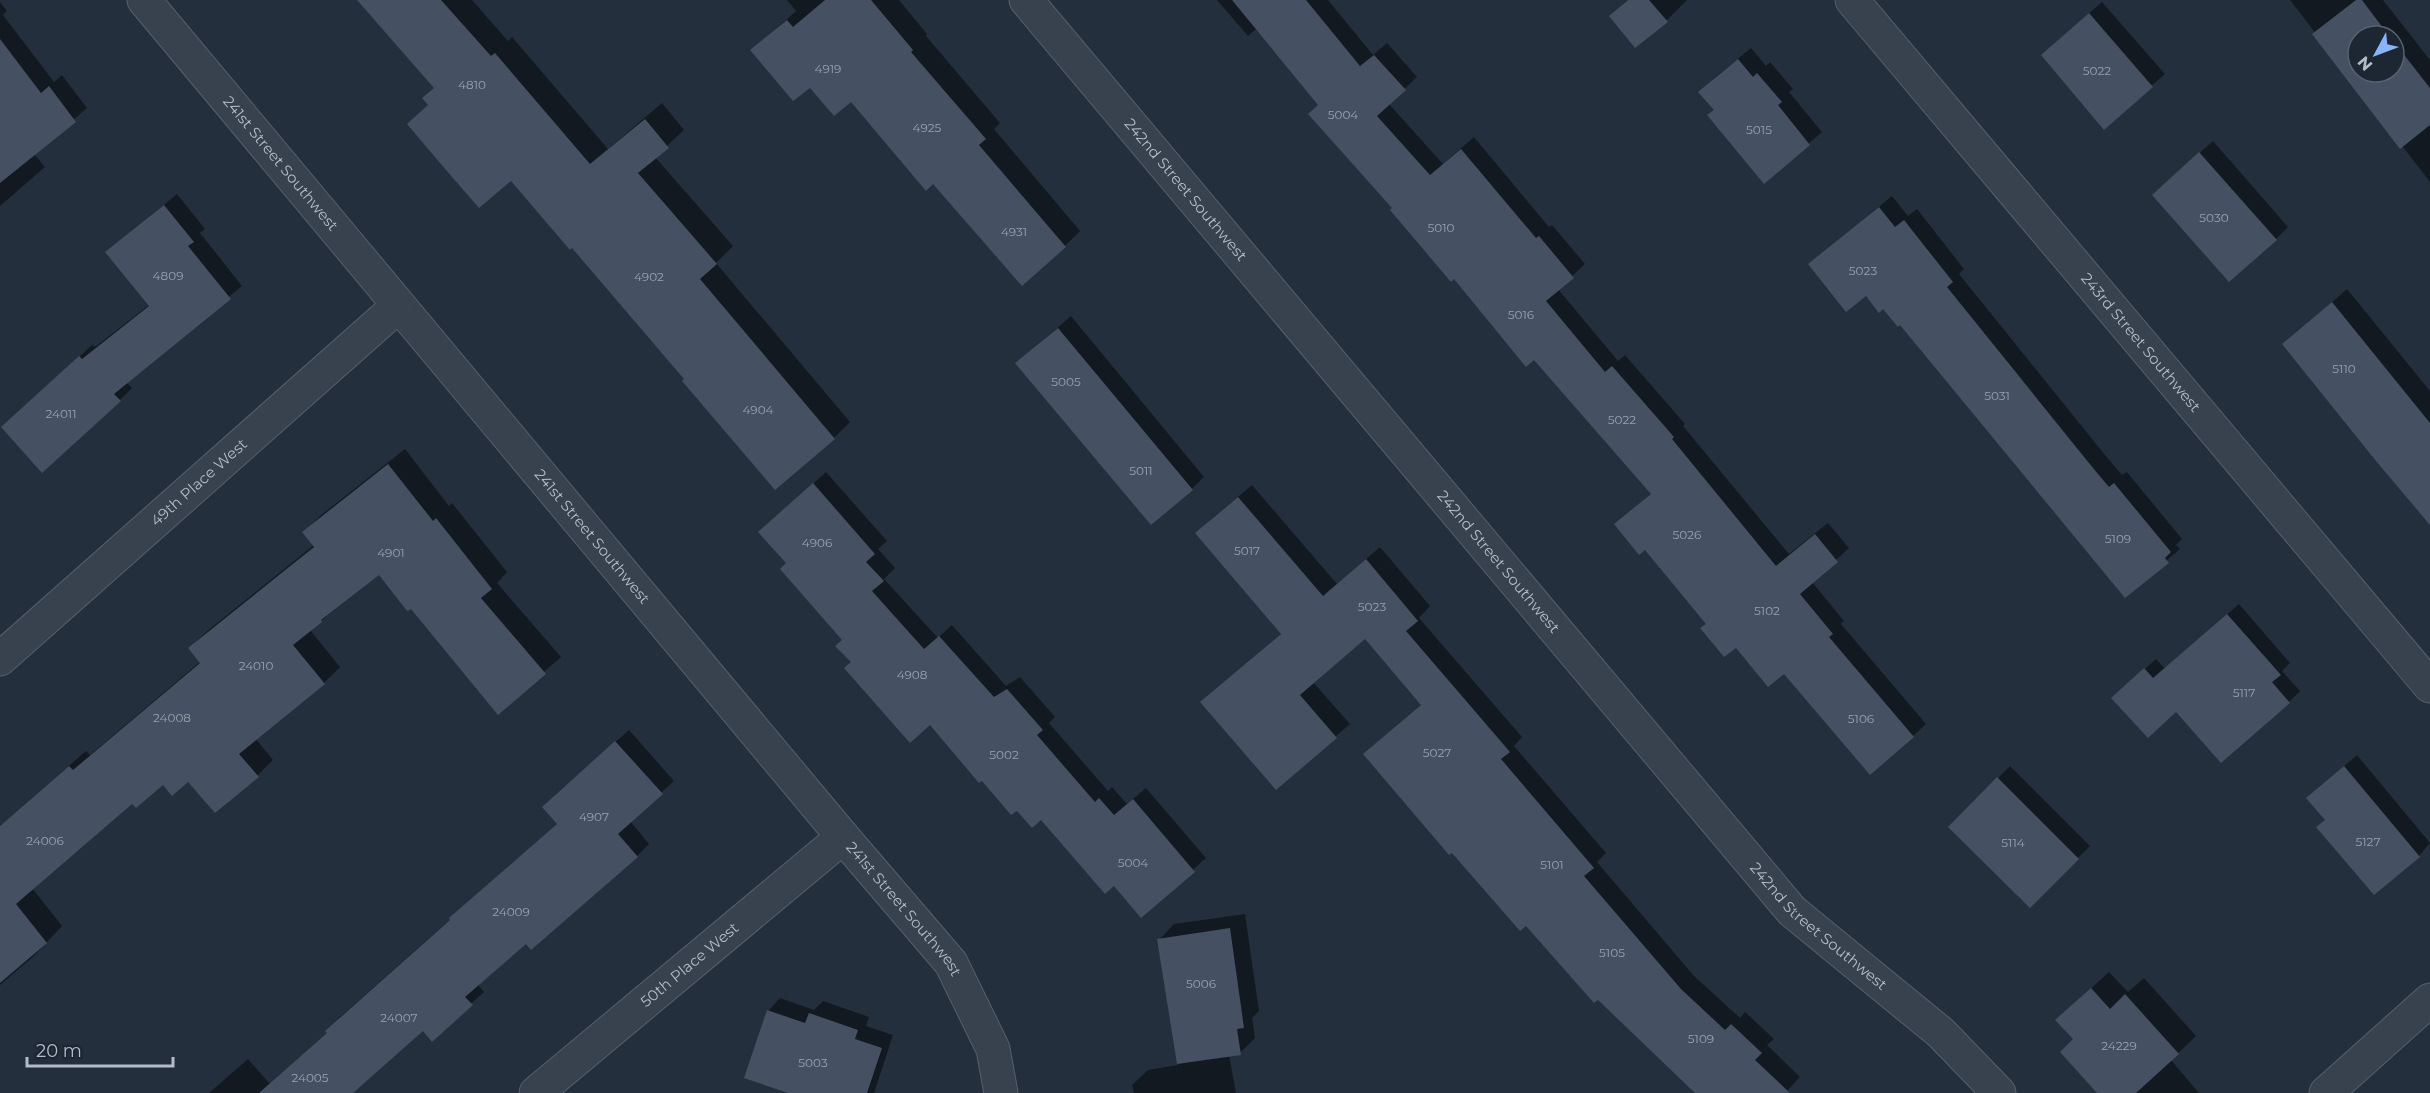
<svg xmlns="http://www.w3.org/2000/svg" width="2430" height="1093" font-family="Montserrat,sans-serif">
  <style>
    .shadow { fill: #0007; fill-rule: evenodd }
    .building { fill: #455162 }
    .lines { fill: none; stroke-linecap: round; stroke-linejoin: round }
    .street-casing { stroke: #565f6c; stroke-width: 35 }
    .street { stroke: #38414e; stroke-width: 33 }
    .labels { text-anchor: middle; stroke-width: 4.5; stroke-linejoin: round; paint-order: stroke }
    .number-label { font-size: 12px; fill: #98a1af }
    .street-label { font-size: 15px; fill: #b4bcc9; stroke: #1d2633 }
  </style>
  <rect width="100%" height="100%" fill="#242f3e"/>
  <path class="shadow" d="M357,0H472L508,41L512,37L608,149L662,103L684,130L655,157L733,246L716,263L850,422L834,438L686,379L572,246L511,179L424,98L435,87Z
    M787,0H899L927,34L926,36L1000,123L994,129L1080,231L1065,246L851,100L810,85L752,50L796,11Z
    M1217,0H1328L1373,55L1387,43L1417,77L1389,104L1443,164L1474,137L1549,227L1552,225L1585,264L1558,289L1618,361L1625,355L1685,424L1683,426L1789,554L1828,523L1849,548L1812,582L1844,621L1841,624L1926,724L1913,736L1870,773L1784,672L1736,646L1707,624L1646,547L1616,524L1652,493L1534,358L1394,208L1320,104L1257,28L1248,36Z
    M1627,0H1687L1667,20L1611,16Z
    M2290,0H2383L2430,60V182ZM2358,36H2394V72H2358Z
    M0,2L7,11L3,15L54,82L62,75L87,108L34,154L45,167L0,206Z
    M2102,2L2165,74L2104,127L2055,43Z
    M1751,48L1766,66L1770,62L1793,89L1789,92L1822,132L1764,182L1715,110L1712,80Z
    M2213,141L2288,227L2276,239L2166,183Z
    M177,194L205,229L200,233L242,286L126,382L132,388L120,400L16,415L92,345L95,347L149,305L107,252Z
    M1892,196L1908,216L1917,209L1964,269L1959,274L2105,455L2122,475L2127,472L2182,539L2176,545L2180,549L2125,596L1900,323L1866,294L1810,264Z
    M2347,289L2430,391V523L2284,344Z
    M1071,316L1204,477L1192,489L1017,363Z
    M405,449L449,506L452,503L507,572L497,583L561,657L498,712L412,607L379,573L310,630L340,667L324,683L255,738L273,760L257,776L163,783L133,802L32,888L62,926L34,956L0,985V826L86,751L90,755L201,661L190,648L206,632L314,545L304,532L320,516Z
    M826,472L887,541L878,549L895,568L884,579L938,638L952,625L1006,686L1020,677L1055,717L1049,723L1108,791L1112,787L1127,804L1146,788L1206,858L1141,916L1114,884L1041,818L1017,808L930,723L852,662L843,639L788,562L773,520Z
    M1252,485L1337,584L1380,547L1430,606L1419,618L1522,737L1514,746L1606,853L1597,862L1694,976L1740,1018L1745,1012L1774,1039L1767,1045L1800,1077L1785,1093H1697L1526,923L1379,741L1422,704L1365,637L1313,682L1350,724L1276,788L1216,689L1282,633L1210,520Z
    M2239,604L2290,663L2282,671L2300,691L2289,702L2177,709L2124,688L2156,659L2165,669Z
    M629,730L674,781L630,821L649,844L637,856L526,942L477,984L484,992L432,1039L423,1029L351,1093H209L248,1059L270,1084L329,1033L327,1031L339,1018L559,823L556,794Z
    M2357,755L2430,843L2419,856L2326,820L2308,798Z
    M2010,766L2090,846L2030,906L1950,827Z
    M1245,914L1259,1011L1252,1018L1255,1038L1240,1053L1229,1055L1236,1093H1134L1132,1085L1148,1070L1178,1065L1159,940L1174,924Z
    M2109,972L2128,992L2144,978L2196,1036L2171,1060L2199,1093H2099L2075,1039L2057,1020Z
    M780,998L814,1010L823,1001L869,1017L866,1026L893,1035L874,1093H793L768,1011Z"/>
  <path class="building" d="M357,0H441L491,56L495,53L590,164L645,119L669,148L638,173L717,264L700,279L835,439L775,490L682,381L684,379L572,248L570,250L511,181L479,208L446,170L407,124L428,105L422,98L434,88Z
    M825,0H871L913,50L911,52L986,139L979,145L1066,247L1022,286L933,184L926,191L851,102L834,116L810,88L793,101L750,50L787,20L793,27Z
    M1232,0H1306L1360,66L1374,55L1406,90L1377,116L1430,175L1461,149L1536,238L1539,236L1574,278L1546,301L1605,372L1612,366L1674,437L1672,439L1776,566L1815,534L1838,562L1800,594L1833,634L1829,637L1914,737L1870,775L1784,674L1768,687L1736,648L1724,657L1700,628L1706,624L1645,550L1639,555L1614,524L1651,494L1534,360L1526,367L1454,279L1451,282L1390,210L1392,208L1308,114L1318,105Z
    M1628,0H1649L1668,22L1635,48L1609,16Z
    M2356,0H2362L2389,36H2358V72H2394V42L2430,88V125L2400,149L2312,34Z
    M2089,13L2153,87L2104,130L2041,55Z
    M0,39L41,93L49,86L76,122L0,183Z
    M1738,59L1753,77L1757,73L1782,102L1778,105L1810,145L1764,184L1707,115L1714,110L1698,92Z
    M2199,152L2277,240L2229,282L2152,195Z
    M164,205L194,242L188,246L231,299L114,394L121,401L42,473L1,427L79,356L82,359L149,306L105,252Z
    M1879,207L1895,227L1904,220L1953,282L1947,287L2093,468L2109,487L2114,483L2171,552L2165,558L2169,563L2125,598L1900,325L1898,327L1883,309L1879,313L1866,296L1846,312L1808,264Z
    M2332,302L2430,423V525L2376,461L2282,344Z
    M1058,328L1193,490L1151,525L1015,363Z
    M388,464L433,521L436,518L492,589L481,598L546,674L498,715L411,609L407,611L379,575L321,620L322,622L293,645L325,684L239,754L259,777L215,813L188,782L172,796L163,785L136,808L132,804L16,904L47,943L0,983V826L69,766L73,770L200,663L188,648L314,547L302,532Z
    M813,483L875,554L866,562L884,581L872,591L924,649L939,636L994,697L1007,689L1043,730L1037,735L1095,802L1099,798L1114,815L1133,799L1195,872L1141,918L1114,886L1105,894L1041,820L1032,828L1017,811L1011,815L982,781L979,783L930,725L910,743L844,668L851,662L835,646L842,640L780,569L786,563L758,532Z
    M1238,497L1323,596L1366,559L1418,621L1406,631L1510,752L1501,759L1594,868L1584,876L1681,989L1725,1030L1731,1024L1762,1053L1755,1060L1790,1093H1695L1598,1000L1594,1003L1526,926L1520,931L1452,853L1449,855L1363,754L1421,705L1365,639L1300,695L1337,738L1276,790L1200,702L1281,634L1195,533Z
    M2227,614L2281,675L2272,682L2290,703L2221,763L2176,712L2148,738L2111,698L2144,668L2153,678Z
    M615,741L663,794L618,834L638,857L531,950L526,944L465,997L473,1005L432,1042L423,1031L353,1093H259L327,1033L325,1031L450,920L449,918L557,824L542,807Z
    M2344,766L2420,857L2374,895L2316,827L2325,820L2306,798Z
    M1997,777L2079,859L2030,908L1948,827Z
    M1230,928L1244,1028L1237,1029L1241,1055L1177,1064L1157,939Z
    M2091,988L2110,1009L2125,994L2179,1054L2136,1093H2097L2060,1052L2073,1039L2055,1020Z
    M767,1010L805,1023L809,1013L858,1030L855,1039L882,1048L867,1093H788L744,1078Z"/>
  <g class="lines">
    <g class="street-casing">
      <g id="street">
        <path id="s1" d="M144,0L843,837L951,963L993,1049L1001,1093"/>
        <path id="s2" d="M1026,0L1792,911L1941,1033L1999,1093"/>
        <path id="s3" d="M1852,0L2430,686"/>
        <path id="s4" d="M0,659L398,306"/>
        <path id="s5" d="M536,1093L843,837"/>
        <path d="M2326,1093L2430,1000"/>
      </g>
    </g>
    <use href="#street" class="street"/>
  </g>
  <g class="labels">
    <g class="number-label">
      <text x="828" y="73">4919</text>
      <text x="2097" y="75">5022</text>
      <text x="472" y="89">4810</text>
      <text x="1343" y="119">5004</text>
      <text x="927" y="132">4925</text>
      <text x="1759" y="134">5015</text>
      <text x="2214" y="222">5030</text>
      <text x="1441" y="232">5010</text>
      <text x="1014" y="236">4931</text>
      <text x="1863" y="275">5023</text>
      <text x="168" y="280">4809</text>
      <text x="649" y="281">4902</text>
      <text x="1521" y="319">5016</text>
      <text x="2344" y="373">5110</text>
      <text x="1066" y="386">5005</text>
      <text x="1997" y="400">5031</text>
      <text x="758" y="414">4904</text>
      <text x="61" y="418">24011</text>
      <text x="1622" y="424">5022</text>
      <text x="1141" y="475">5011</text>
      <text x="1687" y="539">5026</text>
      <text x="2118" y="543">5109</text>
      <text x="817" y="547">4906</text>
      <text x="1247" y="555">5017</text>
      <text x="391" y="557">4901</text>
      <text x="1372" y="611">5023</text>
      <text x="1767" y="615">5102</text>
      <text x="256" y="670">24010</text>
      <text x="912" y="679">4908</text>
      <text x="2244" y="697">5117</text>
      <text x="172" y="722">24008</text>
      <text x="1861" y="723">5106</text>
      <text x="1437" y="757">5027</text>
      <text x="1004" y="759">5002</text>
      <text x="594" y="821">4907</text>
      <text x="45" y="845">24006</text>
      <text x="2368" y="846">5127</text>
      <text x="2013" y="847">5114</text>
      <text x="1133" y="867">5004</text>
      <text x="1552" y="869">5101</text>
      <text x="511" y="916">24009</text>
      <text x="1612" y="957">5105</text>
      <text x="1201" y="988">5006</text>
      <text x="399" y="1022">24007</text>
      <text x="1701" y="1043">5109</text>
      <text x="2119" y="1050">24229</text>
      <text x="813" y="1067">5003</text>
      <text x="310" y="1082">24005</text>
    </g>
    <g class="street-label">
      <text dy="5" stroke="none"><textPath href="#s1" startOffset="213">241st Street Southwest</textPath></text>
      <text dy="5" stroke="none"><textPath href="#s2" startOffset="248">242nd Street Southwest</textPath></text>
      <text dy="5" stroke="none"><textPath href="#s3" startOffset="448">243rd Street Southwest</textPath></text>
      <text dy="5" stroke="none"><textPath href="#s4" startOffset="266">49th Place West</textPath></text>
      <text dy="5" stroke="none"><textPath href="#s1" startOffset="699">241st Street Southwest</textPath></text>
      <text dy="5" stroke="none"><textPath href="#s2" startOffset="734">242nd Street Southwest</textPath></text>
      <text dy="5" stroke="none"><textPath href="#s1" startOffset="1185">241st Street Southwest</textPath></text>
      <text dy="5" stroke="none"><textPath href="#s2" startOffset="1220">242nd Street Southwest</textPath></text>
      <text dy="5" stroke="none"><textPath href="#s5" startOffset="200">50th Place West</textPath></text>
    </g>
  </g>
  <g transform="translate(2376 54) rotate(229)"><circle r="28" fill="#1d2633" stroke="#59626f" stroke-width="1.5"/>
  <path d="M0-4.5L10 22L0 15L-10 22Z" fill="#8ab4f8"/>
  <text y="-9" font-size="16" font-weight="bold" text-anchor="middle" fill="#b4bcc9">N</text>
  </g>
  <path d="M27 1057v9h146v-9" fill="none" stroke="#b4bcc9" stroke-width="3"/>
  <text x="36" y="1057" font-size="18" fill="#b4bcc9" stroke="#1d2633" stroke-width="4.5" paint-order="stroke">20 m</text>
</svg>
